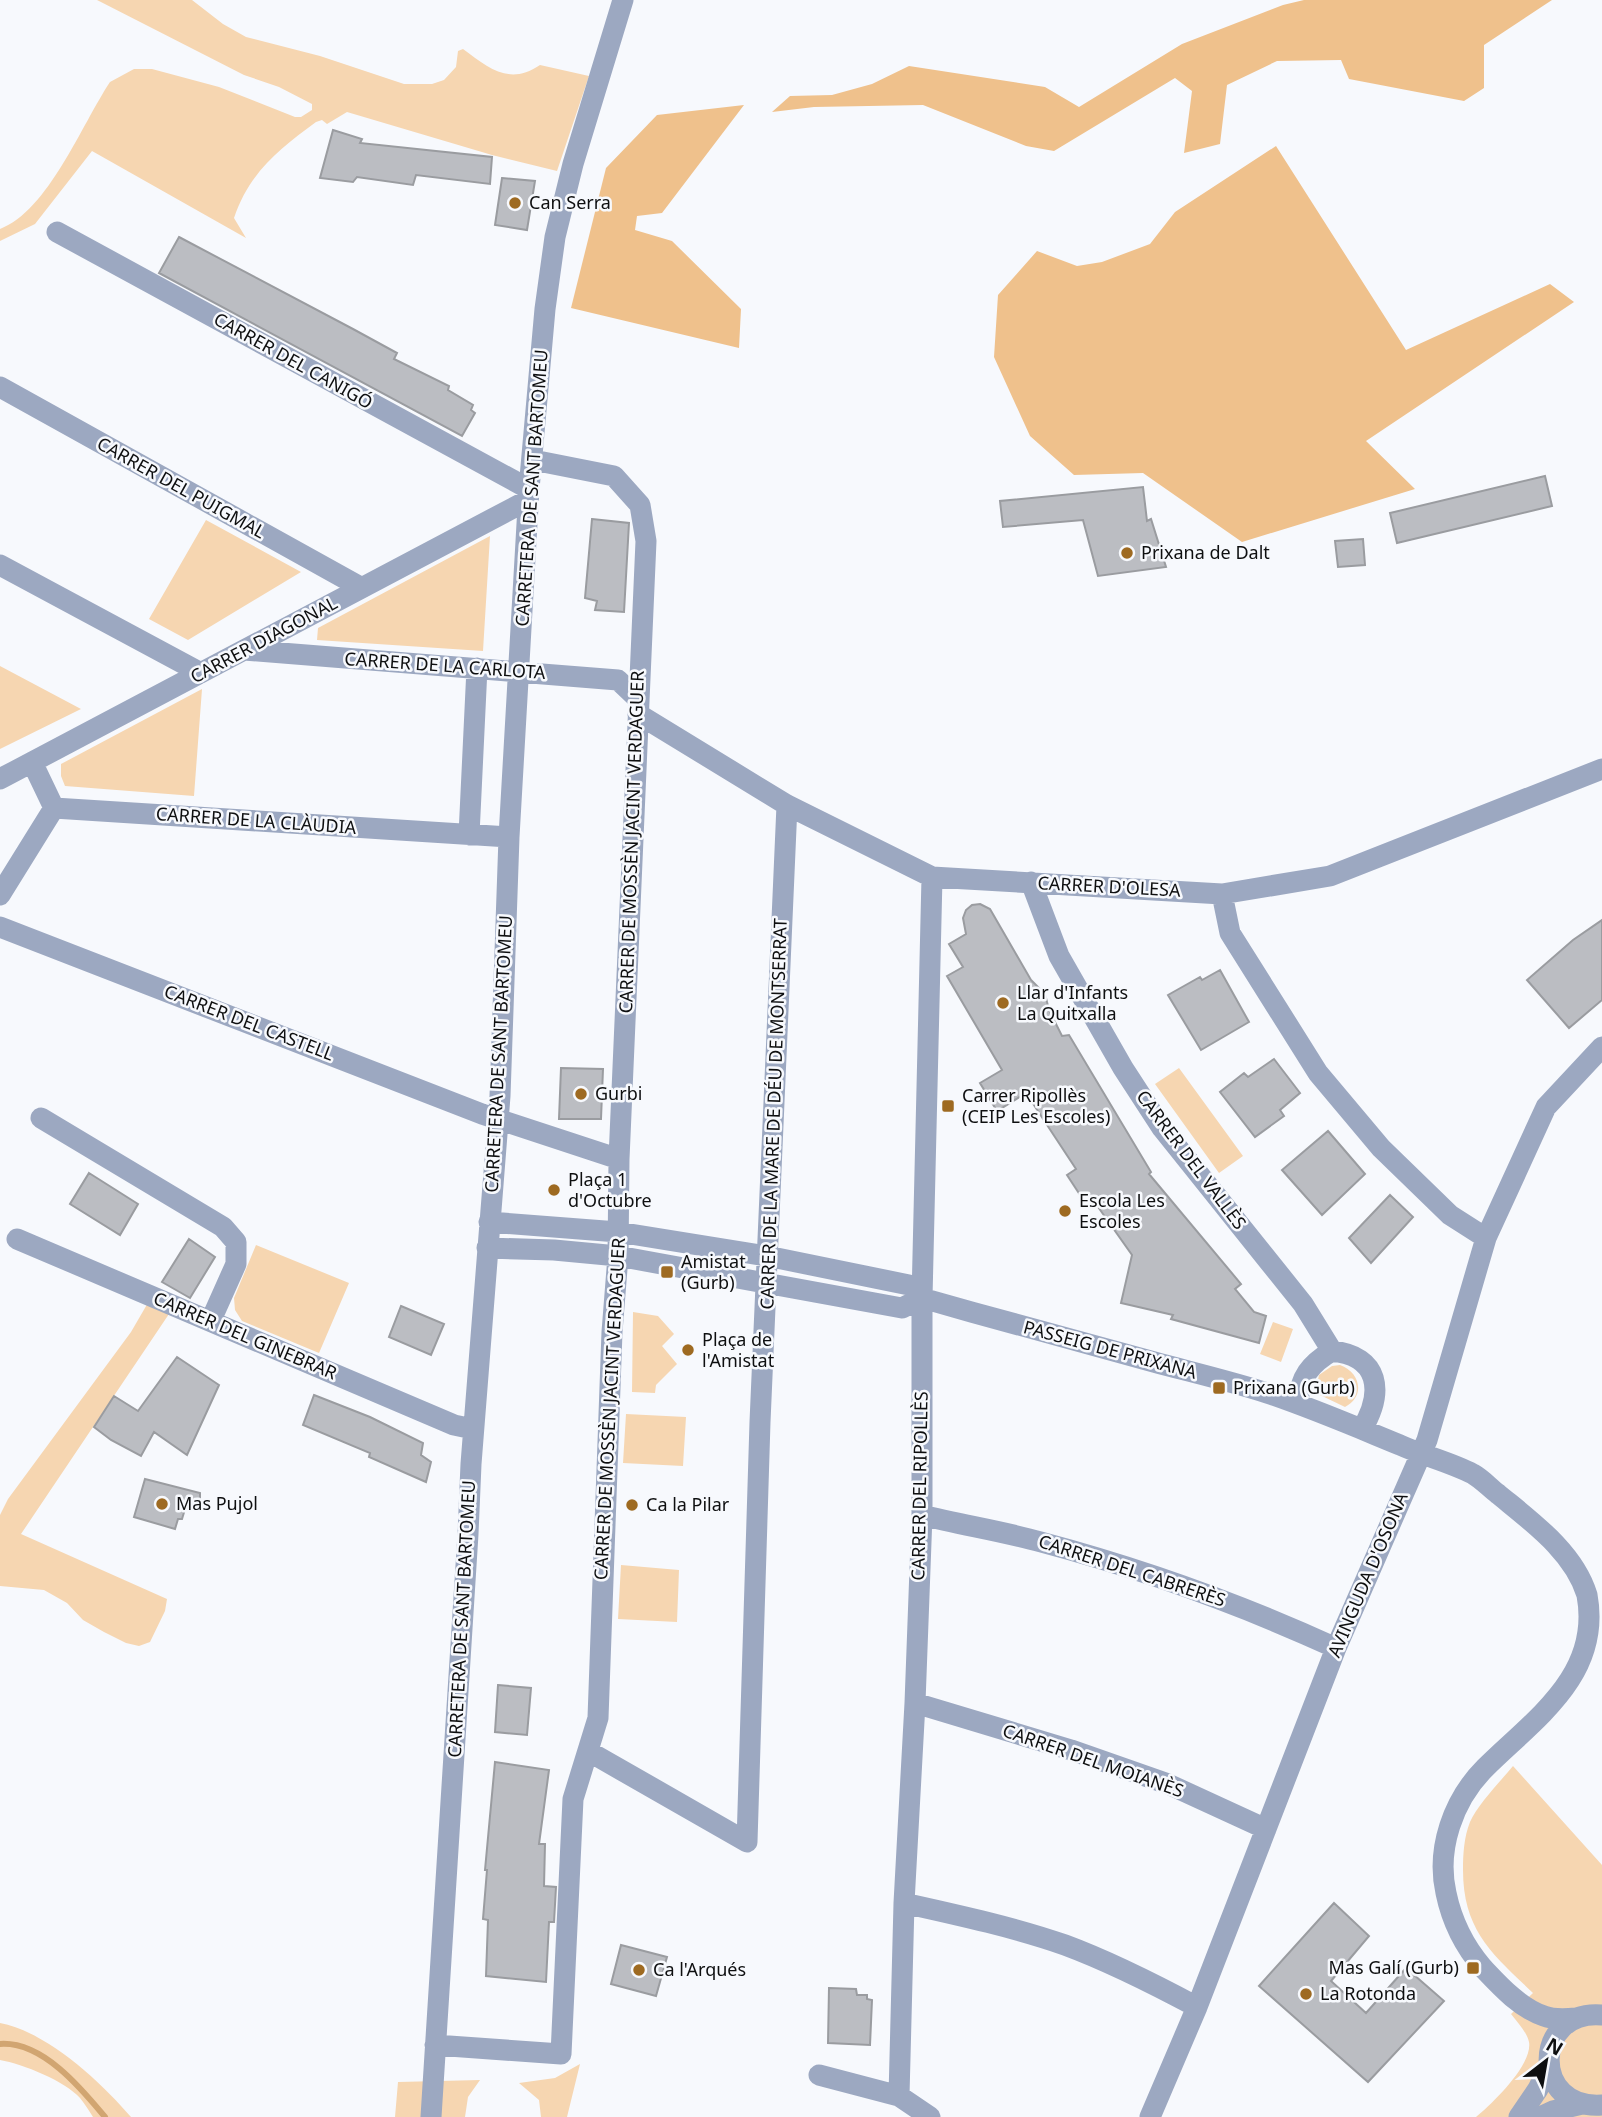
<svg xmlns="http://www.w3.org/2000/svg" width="1602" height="2117" font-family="'Noto Sans',sans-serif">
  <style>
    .green { fill: #f6d6b1 }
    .forest { fill: #efc18c }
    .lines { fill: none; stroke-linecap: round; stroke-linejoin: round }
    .stream { stroke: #d1a571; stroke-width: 6 }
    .building { fill: #bbbdc2; stroke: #9a9ca0; stroke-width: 2 }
    .minor { stroke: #9ca8c1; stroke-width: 21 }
    .poi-dot { fill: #9e6a21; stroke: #f7f9fd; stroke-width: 2.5 }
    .labels { text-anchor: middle; stroke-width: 5; stroke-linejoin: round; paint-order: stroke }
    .poi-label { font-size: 18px; fill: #0e0f10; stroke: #f7f9fd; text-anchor: start }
    .street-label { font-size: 18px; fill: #0e0f10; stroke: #f7f9fd }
  </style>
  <rect width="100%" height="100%" fill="#f7f9fd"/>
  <path class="green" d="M97,0H192L223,24L246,37L320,56L404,84H432L444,80L456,67L458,51L463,49C489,68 509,86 540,65L589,76L557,171L492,155L347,112L327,124L322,120L316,122C279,149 249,173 234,218L246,238L92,151L35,224L0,241V229C48,211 82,124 110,82L134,69H152L219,87L295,117H301L312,110V104L279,87L244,75Z
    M206,520L301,572L188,640L149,619Z
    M490,536L483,651L317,640L318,628Z
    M0,666L81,709L0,749Z
    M202,689L194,796L65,786L61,776V764Z
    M1179,1068L1243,1156L1219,1173L1155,1084Z
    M256,1245L349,1283L319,1353L242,1321L235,1310L234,1298Z
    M149,1301L171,1311L21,1534L167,1599L165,1611L150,1642L139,1646L126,1643L104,1632L83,1620L67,1603L44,1590L0,1586V1515L8,1499L131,1332Z
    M633,1312L658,1316L674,1334L662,1346L677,1364L656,1385L655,1393L632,1392Z
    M1273,1322L1293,1329L1281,1362L1260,1354Z
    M1340,1365C1360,1372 1366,1396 1345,1407L1320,1395L1316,1389L1319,1375L1332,1366Z
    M626,1414L686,1417L683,1466L623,1463Z
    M621,1565L679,1570L677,1622L618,1619Z
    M1513,1766L1602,1865V2117H1476C1493,2103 1533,2064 1529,2042C1527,2032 1517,2022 1511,2014L1533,1993C1492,1954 1463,1930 1463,1870C1463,1854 1464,1837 1470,1822C1478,1804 1500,1782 1513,1766Z
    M0,2023C47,2032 100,2081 131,2117H93C89,2111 85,2104 80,2098C65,2081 23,2064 0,2060Z
    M580,2064L567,2117H541L539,2100L519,2083L555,2078Z
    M480,2080L468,2097L465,2117H395L398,2082Z"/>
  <path class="forest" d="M1304,0H1552L1484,45V88L1464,101L1349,79L1341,60L1277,61L1227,85L1220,144L1184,153L1192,91L1175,78L1054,151L1026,146L923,105L814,107L772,112L790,96L832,95L872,84L909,66L1045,87L1079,107L1182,44L1283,5Z
    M744,105L662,213L637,216L635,230L672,241L741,309L739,348L571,308L606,168L657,115Z
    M1276,146L1406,350L1550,284L1574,302L1366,441L1415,489L1242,542L1143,473L1074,475L1030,436L994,357L998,295L1037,251L1077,266L1102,262L1150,244L1175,212Z"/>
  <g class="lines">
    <path class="stream" d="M0,2044C42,2041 81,2088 105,2117"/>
  </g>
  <path class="building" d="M333,130L362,139L360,143L492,157L490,184L416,175L413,185L357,177L353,182L320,178Z
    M502,178L535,181L527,230L495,225Z
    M179,237L353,329L397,353L394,359L449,386L448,390L473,405L471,410L475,413L462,436L159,273Z
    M1545,476L1552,506L1397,543L1390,513Z
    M1143,487L1147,521L1151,519L1166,567L1098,576L1083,520L1003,527L1000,501Z
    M592,519L629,523L624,612L595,610L597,601L585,598Z
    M1363,539L1365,565L1338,567L1335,541Z
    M980,904L990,909L1031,980L1045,994L1049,1010L1062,1036L1069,1035L1151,1172L1149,1174L1241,1284L1235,1289L1254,1312L1266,1316L1259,1343L1171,1319L1173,1315L1121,1303L1132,1255L1091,1197L1084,1201L1067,1175L1076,1169L1026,1093L997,1111L980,1083L1002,1070L947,976L963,967L949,944L966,934L963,918L966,910L972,905Z
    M1602,920V1000L1569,1028L1527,980L1573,940Z
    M1220,970L1249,1022L1201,1050L1168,995L1200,977L1202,980Z
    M1274,1059L1300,1093L1280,1110L1284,1116L1255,1137L1220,1092L1244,1073L1248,1077Z
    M561,1068L603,1069L601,1119H559Z
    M1328,1131L1365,1174L1322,1215L1282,1170Z
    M89,1173L138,1204L120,1235L70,1204Z
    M1390,1195L1413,1217L1371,1263L1349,1238Z
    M189,1239L215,1257L190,1298L162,1282Z
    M401,1306L444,1324L431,1355L389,1337Z
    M177,1357L219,1385L187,1455L154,1432L141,1456L111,1440L94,1427L114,1396L138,1411Z
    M314,1395L370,1417L423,1443L421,1455L431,1462L426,1482L369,1457L370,1453L303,1425Z
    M145,1479L200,1493V1499H188L182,1519H178L175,1529L134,1517Z
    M498,1685L531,1688L527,1735L495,1732Z
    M495,1762L549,1770L539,1844H545L544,1886L556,1887L554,1922H549L546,1982L486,1976L488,1920L483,1919L487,1870H485Z
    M1334,1903L1369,1936L1331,1981L1366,2013L1406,1968L1444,2001L1368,2082L1259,1986Z
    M621,1945L667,1957L656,1996L611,1984Z
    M829,1988L856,1989L857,1995H867V1999L872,2000L870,2045L828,2043Z"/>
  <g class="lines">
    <path class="minor" d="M57,232L529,489
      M0,387L362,588
      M0,565L201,673
      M244,650L618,680L638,699
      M638,714L787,805L932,877L1222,894L1330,876L1602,769
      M32,762L54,808L509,837
      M0,779L528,500
      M469,835L477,668
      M1031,882L1059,956L1123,1068L1162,1128L1303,1304L1332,1351
      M1222,894L1230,933L1318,1073L1381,1148L1450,1215L1486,1238
      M0,895L54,808
      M0,927L482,1114L619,1159
      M41,1118L223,1227L236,1242V1264L211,1320
      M489,1222L618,1232L767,1256L909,1285L922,1298C999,1320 1076,1341 1154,1362C1191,1372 1230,1381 1267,1393C1312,1408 1356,1427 1400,1445C1424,1456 1450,1462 1473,1474C1482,1479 1490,1488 1498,1494C1532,1522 1574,1552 1587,1595C1602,1676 1533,1720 1485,1768C1453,1800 1436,1849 1446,1893C1452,1922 1464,1946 1483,1968C1500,1986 1520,2008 1544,2016C1554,2020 1565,2019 1576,2018
      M17,1239L454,1425L473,1429
      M487,1248L554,1250L618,1256L902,1308L922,1298
      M1298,1403C1300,1377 1310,1364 1332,1351C1380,1356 1384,1392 1362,1429
      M922,1515C961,1525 1002,1531 1041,1542C1143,1569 1240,1604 1336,1648
      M915,1703L1071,1750L1168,1784L1266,1829
      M588,1751L747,1842L760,1422L787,805
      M904,1903C958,1915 1013,1927 1065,1945C1111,1962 1154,1984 1197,2007
      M1602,2015C1532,2009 1531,2110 1602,2105
      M435,2045L561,2054L573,1799L598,1718L612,1332L618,1256L619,1159L646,541L640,505L614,476L533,460
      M819,2075L899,2096L930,2117
      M899,2096L904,1903L915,1703L922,1515V1298L932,877
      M431,2117L468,1534L471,1464L500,1096L509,837L529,489L545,309L555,237L573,164L623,0
      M1150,2117L1197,2007L1336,1648L1427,1440L1486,1238L1546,1107L1602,1047
      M1519,2117L1538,2089L1549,2066
      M1540,2117L1553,2111L1582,2104"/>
  </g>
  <g class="poi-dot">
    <circle cx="515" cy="203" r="7"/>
    <circle cx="1127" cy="553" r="7"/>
    <circle cx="1003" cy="1003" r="7"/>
    <circle cx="581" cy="1094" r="7"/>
    <rect x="941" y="1099" width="14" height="14" rx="3.5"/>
    <circle cx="554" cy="1190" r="7"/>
    <circle cx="1065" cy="1211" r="7"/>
    <rect x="660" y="1265" width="14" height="14" rx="3.5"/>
    <circle cx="688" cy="1350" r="7"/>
    <rect x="1212" y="1381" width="14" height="14" rx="3.5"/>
    <circle cx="162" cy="1504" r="7"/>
    <circle cx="632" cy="1505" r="7"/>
    <rect x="1466" y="1961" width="14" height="14" rx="3.5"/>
    <circle cx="639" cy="1970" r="7"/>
    <circle cx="1306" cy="1994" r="7"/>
  </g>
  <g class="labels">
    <g class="poi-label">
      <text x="529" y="209">Can Serra</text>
      <text x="1141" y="559">Prixana de Dalt</text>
      <text x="1017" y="999">Llar d'Infants<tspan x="1017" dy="21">La Quitxalla</tspan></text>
      <text x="595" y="1100">Gurbi</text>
      <text x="962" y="1102">Carrer Ripollès<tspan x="962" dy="21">(CEIP Les Escoles)</tspan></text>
      <text x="568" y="1186">Plaça 1<tspan x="568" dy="21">d'Octubre</tspan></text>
      <text x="1079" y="1207">Escola Les<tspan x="1079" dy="21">Escoles</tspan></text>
      <text x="681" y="1268">Amistat<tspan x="681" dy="21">(Gurb)</tspan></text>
      <text x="702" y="1346">Plaça de<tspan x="702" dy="21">l'Amistat</tspan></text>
      <text x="1233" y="1394">Prixana (Gurb)</text>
      <text x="176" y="1510">Mas Pujol</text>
      <text x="646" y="1511">Ca la Pilar</text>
      <text x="1459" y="1974" text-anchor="end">Mas Galí (Gurb)</text>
      <text x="653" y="1976">Ca l'Arqués</text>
      <text x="1320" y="2000">La Rotonda</text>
    </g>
    <g class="street-label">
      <text transform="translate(293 361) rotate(29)" y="6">CARRER DEL CANIGÓ</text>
      <text transform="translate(181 488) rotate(29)" y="6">CARRER DEL PUIGMAL</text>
      <text transform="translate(532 488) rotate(-86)" y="6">CARRETERA DE SANT BARTOMEU</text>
      <text transform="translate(264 640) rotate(-28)" y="6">CARRER DIAGONAL</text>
      <text transform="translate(445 666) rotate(4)" y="6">CARRER DE LA CARLOTA</text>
      <text transform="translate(256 821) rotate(4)" y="6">CARRER DE LA CLÀUDIA</text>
      <text transform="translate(632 842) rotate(-88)" y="6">CARRER DE MOSSÈN JACINT VERDAGUER</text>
      <text transform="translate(1109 887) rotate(3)" y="6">CARRER D'OLESA</text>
      <text transform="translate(249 1023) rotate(21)" y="6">CARRER DEL CASTELL</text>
      <text transform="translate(499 1054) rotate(-87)" y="6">CARRETERA DE SANT BARTOMEU</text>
      <text transform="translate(774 1114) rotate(-88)" y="6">CARRER DE LA MARE DE DÉU DE MONTSERRAT</text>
      <text transform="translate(1191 1160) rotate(53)" y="6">CARRER DEL VALLÈS</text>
      <text transform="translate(245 1336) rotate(23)" y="6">CARRER DEL GINEBRAR</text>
      <text transform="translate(1110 1350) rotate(15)" y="6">PASSEIG DE PRIXANA</text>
      <text transform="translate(610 1409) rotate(-87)" y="6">CARRER DE MOSSÈN JACINT VERDAGUER</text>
      <text transform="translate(920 1486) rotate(-89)" y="6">CARRER DEL RIPOLLÈS</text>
      <text transform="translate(1132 1571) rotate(18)" y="6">CARRER DEL CABRERÈS</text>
      <text transform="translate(1368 1575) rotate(-67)" y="6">AVINGUDA D'OSONA</text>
      <text transform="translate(462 1619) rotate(-87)" y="6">CARRETERA DE SANT BARTOMEU</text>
      <text transform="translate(1093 1761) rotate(19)" y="6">CARRER DEL MOIANÈS</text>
    </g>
  </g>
  <g transform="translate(1546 2061) rotate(31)" stroke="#f7f9fd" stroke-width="5" paint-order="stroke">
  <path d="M0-5L12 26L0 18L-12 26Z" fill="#0e0f10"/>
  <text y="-10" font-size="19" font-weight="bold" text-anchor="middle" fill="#0e0f10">N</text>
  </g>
</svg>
